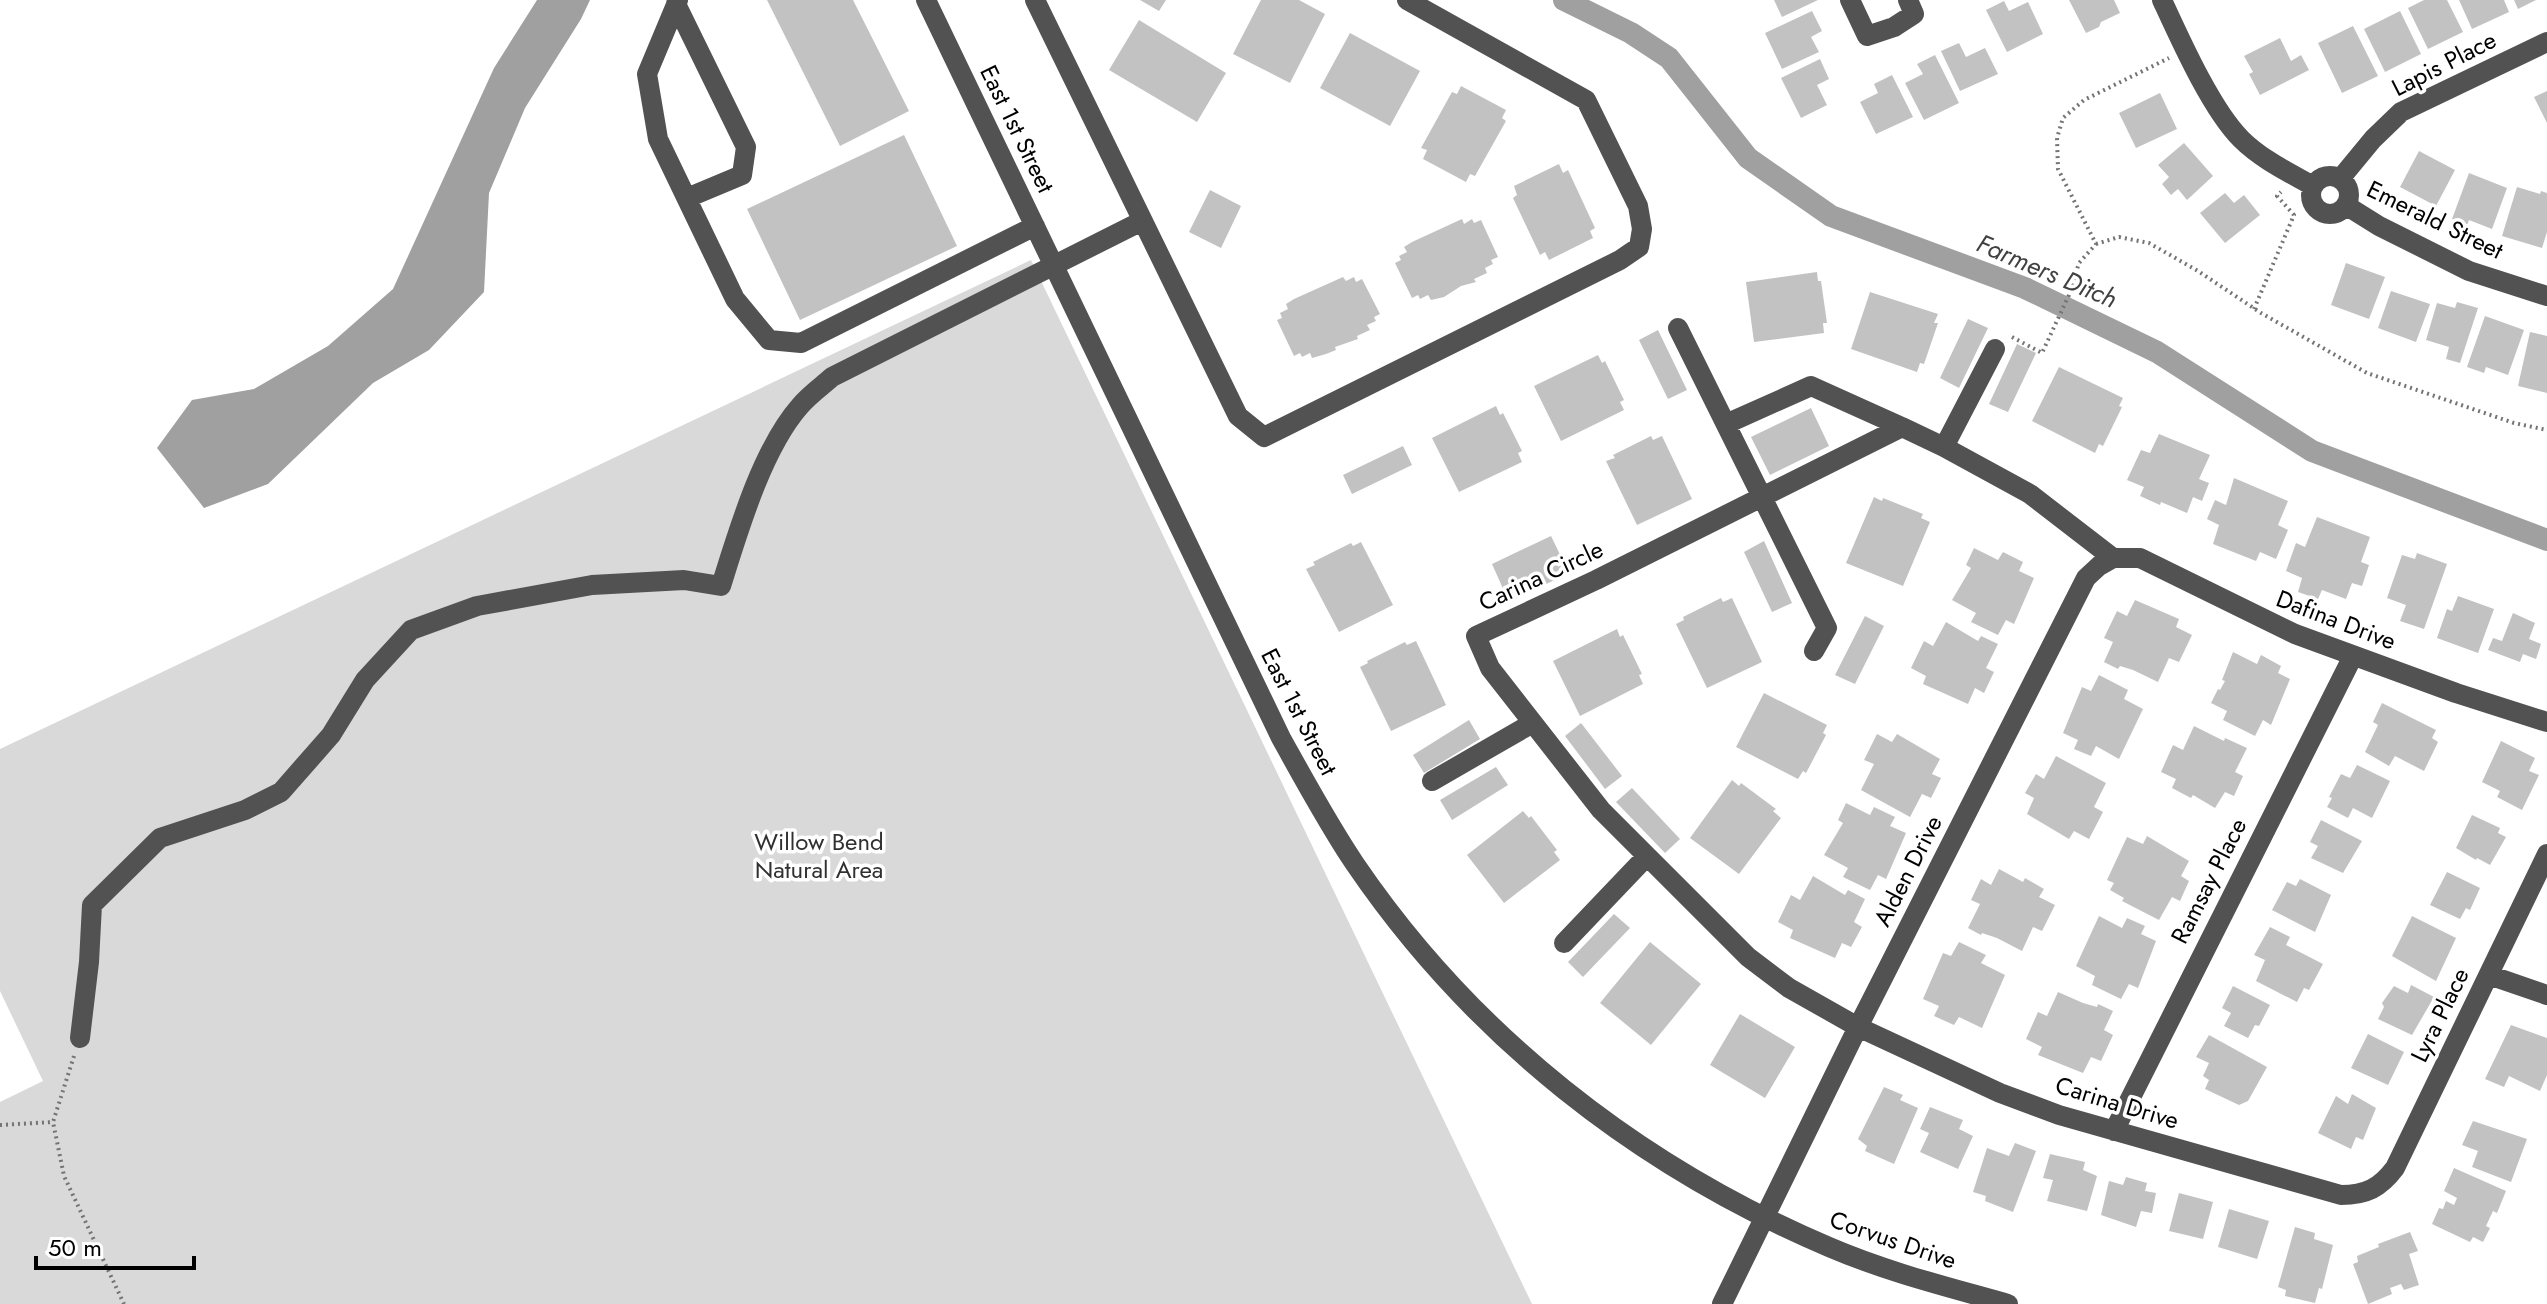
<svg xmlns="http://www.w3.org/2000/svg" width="2547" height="1304" font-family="Jost,sans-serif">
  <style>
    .green { fill: #d9d9d9 }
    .water { fill: #a0a0a0 }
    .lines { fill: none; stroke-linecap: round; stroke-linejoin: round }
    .canal { stroke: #a0a0a0; stroke-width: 22 }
    .building { fill: #c2c2c2 }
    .path { stroke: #747474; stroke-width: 4; stroke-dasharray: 2 4; stroke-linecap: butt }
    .minor { stroke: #525252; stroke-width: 20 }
    .labels { text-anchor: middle; stroke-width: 7; stroke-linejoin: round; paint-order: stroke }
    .street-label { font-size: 24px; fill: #000; stroke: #fff }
    .park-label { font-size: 24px; fill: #303030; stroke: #fff }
    .water-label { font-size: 26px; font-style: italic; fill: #414141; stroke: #fff }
  </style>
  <rect width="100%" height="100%" fill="#fff"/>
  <path class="green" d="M1031,260L1532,1304H0V1102L43,1081L0,991V749Z"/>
  <path class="water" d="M537,0H590L581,19L525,108L489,193L484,292L429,350L373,383L268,484L204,508L157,448L192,400L254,389L328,346L393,289L494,68Z"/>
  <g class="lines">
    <path class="canal" d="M1564,0L1631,33L1669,58L1748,158L1831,216L2025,288L2157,352L2312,451L2547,540"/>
  </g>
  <path class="building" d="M767,0H853L909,111L840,146Z
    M1140,0H1166L1159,11Z
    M1261,0H1299L1325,14L1290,83L1233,54Z
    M1774,0H1818L1782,17Z
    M2069,0H2114L2120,13L2101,22L2099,27L2086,33Z
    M2424,0H2447L2463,32L2428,49L2408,8Z
    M2459,0H2504L2509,12L2472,29Z
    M2514,0H2536L2518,9Z
    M2004,1L2009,11L2028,2L2043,34L2007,52L1986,10Z
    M1812,11L1822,31L1811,37L1819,52L1782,69L1765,33Z
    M2400,11L2421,54L2385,72L2364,29Z
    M1139,20L1226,73L1197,122L1109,70Z
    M2353,26L2378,76L2342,93L2318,43Z
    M1350,33L1420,71L1390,126L1320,88Z
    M2280,38L2291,61L2301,55L2309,70L2260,95L2249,74L2253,72L2244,56Z
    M1959,43L1966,57L1985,48L1998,74L1960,91L1941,51Z
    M1935,55L1959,103L1924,120L1905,83L1923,74L1917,64Z
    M1820,59L1829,79L1817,85L1827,105L1801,118L1781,78Z
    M1892,75L1913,117L1876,134L1860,102L1878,93L1874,84Z
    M1461,86L1506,110L1502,118L1506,121L1475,176L1470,174L1466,182L1423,159L1427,150L1421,148L1452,92L1457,94Z
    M2547,91V123L2534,97Z
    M2160,93L2177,129L2136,148L2119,113Z
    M904,135L957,246L800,320L747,209Z
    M2184,143L2213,176L2187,200L2178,189L2171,195L2162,184L2169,177L2158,165Z
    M2419,151L2455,170L2436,206L2400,187Z
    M1559,164L1563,173L1568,170L1595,228L1590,231L1593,238L1549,260L1545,252L1540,255L1513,198L1517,195L1514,186Z
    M2469,173L2507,188L2492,229L2469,220L2467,225L2452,219Z
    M2517,187L2540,194L2541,191L2547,193V232L2542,248L2502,236Z
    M1210,190L1241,206L1221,248L1189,232Z
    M2225,193L2234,203L2244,195L2260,215L2225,243L2200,213Z
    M1462,219L1464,224L1472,219L1474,223L1481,220L1498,257L1491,260L1493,264L1485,268L1487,273L1474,279L1476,282L1461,286L1444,297L1431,300L1428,295L1420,299L1418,295L1412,298L1395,263L1401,260L1399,256L1407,252L1404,247L1412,242Z
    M2346,263L2385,277L2369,319L2331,305Z
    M1817,272L1818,281H1821L1827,323H1823L1824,333L1754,342L1746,282Z
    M1343,277L1346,281L1354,277L1356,282L1362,279L1380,314L1374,317L1376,321L1367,325L1370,330L1357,336L1358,339L1335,347L1336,350L1326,354L1312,358L1310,353L1302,357L1300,353L1294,356L1277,320L1282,318L1280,313L1288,309L1286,304L1294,299Z
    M2391,291L2430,304L2416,342L2378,328Z
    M1870,292L1938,314L1934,323H1938L1924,364L1920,363L1917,372L1851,349Z
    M2457,302L2478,308L2460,363L2446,359L2449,347L2426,340L2437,303L2455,308Z
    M2485,316L2524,330L2508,375L2486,367L2484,373L2467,367Z
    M1968,319L1988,328L1959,388L1940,378Z
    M1658,330L1687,390L1668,399L1639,340Z
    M2530,332L2547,336V393L2518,386Z
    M2017,344L2036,353L2008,412L1989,404Z
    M1598,355L1602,363L1605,361L1624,400L1620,402L1624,410L1561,441L1534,386Z
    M2059,367L2123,398L2119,406L2122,407L2103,446L2099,444L2095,453L2032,421Z
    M1496,406L1500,415L1503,413L1522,451L1518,453L1522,462L1459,492L1432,438Z
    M1811,408L1829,446L1770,475L1751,437Z
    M2159,434L2210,455L2199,479L2209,483L2202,501L2193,497L2187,513L2161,502L2160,505L2140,496L2144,487L2127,480L2141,450L2150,453Z
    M1651,436L1653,440L1662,436L1692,499L1637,525L1606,461L1615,458L1613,455Z
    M1403,446L1412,465L1352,494L1343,475Z
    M2234,478L2288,501L2278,525L2288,530L2276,559L2260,552L2256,561L2213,544L2219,525L2207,519L2215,500L2226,505Z
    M1874,497L1882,501L1883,498L1923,514L1921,518L1930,522L1903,586L1846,563Z
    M2317,517L2370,537L2361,562L2369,565L2362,586L2352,583L2346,599L2322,590L2318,599L2298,592L2302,578L2286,571L2296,543L2305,547Z
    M1551,536L1569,573L1509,602L1492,564Z
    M1764,541L1792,603L1772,612L1744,552Z
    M1361,542L1393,605L1339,632L1306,569L1315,565L1313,562L1351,543L1353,546Z
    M1974,548L1998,560L2003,552L2023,562L2019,571L2034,578L2014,624L2006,620L1998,635L1971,622L1976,613L1952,600L1971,568L1966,565Z
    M2417,553L2447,564L2424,629L2400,621L2406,605L2387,598L2402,555L2415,559Z
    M2458,596L2494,609L2478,653L2437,638L2447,609L2452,611Z
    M1721,598L1723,602L1732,598L1762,662L1707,688L1676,624L1684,620L1683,617Z
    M2135,600L2179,619L2176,627L2192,635L2179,662L2169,658L2158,682L2133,670L2120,666L2118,669L2104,662L2113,642L2104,638L2117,611L2127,616Z
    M2513,613L2535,623L2529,639L2541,644L2536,659L2523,654L2520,662L2488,650L2493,638L2502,641Z
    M1865,616L1884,626L1855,684L1835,675Z
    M1946,622L1978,641L1981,636L1998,644L1986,668L1994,672L1984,693L1975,688L1968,704L1923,684L1926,676L1911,668L1924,641L1933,646Z
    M1617,629L1620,637L1623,635L1642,674L1639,675L1643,684L1580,716L1553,661Z
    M1416,641L1446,705L1391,731L1360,667L1368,663L1367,661L1405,642L1407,645Z
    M2233,652L2257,664L2261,655L2281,666L2278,673L2290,679L2271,725L2263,720L2255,736L2223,720L2227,711L2211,703L2218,689L2220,690L2225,681L2222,680Z
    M2099,675L2128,690L2124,699L2143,709L2119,759L2096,746L2091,756L2074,749L2078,740L2063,733L2082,687L2091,691Z
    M1764,693L1827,725L1823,733L1826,735L1806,773L1803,771L1798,779L1736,747Z
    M2382,703L2436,730L2432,738L2438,742L2424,771L2395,756L2389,766L2365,752L2378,725L2373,722Z
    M1469,720L1480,739L1424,773L1413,755Z
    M1581,723L1622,776L1605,789L1565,736Z
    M2194,726L2224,741L2225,738L2247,748L2235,772L2243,776L2234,796L2225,792L2215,808L2193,795L2191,798L2172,788L2176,779L2161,772L2173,745L2183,750Z
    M1877,734L1892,742L1897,734L1940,759L1932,774L1941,778L1931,798L1922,794L1910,817L1861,790L1874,764L1864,760Z
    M2501,741L2535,758L2529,771L2539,775L2522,810L2497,797L2500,791L2482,782Z
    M2056,756L2106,783L2094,807L2103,812L2089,839L2074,831L2069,839L2027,814L2034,798L2025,793L2036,774L2044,779Z
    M2357,765L2390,781L2372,818L2353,808L2348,818L2327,807L2332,798L2329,797L2341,774L2350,778Z
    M1496,767L1508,785L1452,820L1440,800Z
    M1732,780L1739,786L1741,783L1776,809L1773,811L1781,818L1739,874L1690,838Z
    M1632,788L1680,839L1665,853L1616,802Z
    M1846,803L1870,815L1874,807L1895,817L1890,826L1906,833L1886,879L1878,875L1870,890L1843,877L1848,868L1824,855L1843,823L1838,820Z
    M1523,811L1529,818L1531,816L1557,850L1554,852L1560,860L1504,903L1467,855Z
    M2472,815L2500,828L2498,833L2506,837L2490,865L2477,858L2476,860L2456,848Z
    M2321,820L2362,841L2343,873L2311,858L2318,846L2310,842Z
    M2147,836L2189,861L2181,876L2189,881L2180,901L2172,897L2159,920L2122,901L2124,898L2110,890L2114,883L2107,880L2127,837L2143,844Z
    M1999,869L2023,882L2025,878L2044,889L2039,897L2055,905L2042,931L2033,927L2022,951L1997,938L1982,933L1981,935L1968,928L1980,904L1971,900L1981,879L1991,885Z
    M2447,872L2480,888L2470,910L2466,908L2460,919L2430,905Z
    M1813,876L1845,895L1848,890L1865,899L1854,922L1862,927L1851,947L1842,943L1835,958L1790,938L1793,930L1778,922L1791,895L1800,900Z
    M2300,879L2331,895L2315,932L2272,910L2287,882L2296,886Z
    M1614,914L1630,928L1583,977L1568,962Z
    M2099,916L2122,928L2127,918L2145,926L2141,934L2156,941L2138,988L2129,984L2121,999L2092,985L2095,976L2076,966Z
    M2412,916L2456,938L2436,981L2392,956Z
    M2270,927L2290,937L2286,945L2323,964L2309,990L2304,988L2297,1002L2256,981L2265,960L2254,955Z
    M1650,942L1701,984L1651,1045L1600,1003Z
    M1959,942L1986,955L1981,963L2005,975L1982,1028L1959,1017L1954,1025L1934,1016L1939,1006L1923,999L1943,953L1951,956Z
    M2411,985L2434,997L2412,1035L2378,1019L2384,1007L2382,1003L2394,986L2408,993Z
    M2233,986L2270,1005L2259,1026L2255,1025L2248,1038L2224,1026L2231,1013L2222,1008Z
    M2058,992L2083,1003L2097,1007L2098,1004L2113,1011L2104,1030L2113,1035L2101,1061L2091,1057L2083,1073L2038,1055L2042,1047L2026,1039L2038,1012L2047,1016Z
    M1740,1014L1795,1047L1765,1098L1710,1065Z
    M2511,1025L2547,1038V1075L2540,1091L2509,1076L2504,1087L2485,1079Z
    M2368,1034L2404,1052L2388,1085L2351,1068Z
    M2209,1035L2267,1067L2248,1101L2239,1105L2205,1089L2209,1080L2203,1076L2209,1063L2196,1057Z
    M1884,1087L1903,1095L1900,1100L1918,1108L1894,1164L1865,1151L1867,1146L1858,1139Z
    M2352,1094L2376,1108L2363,1140L2356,1137L2351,1149L2318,1133L2336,1096L2348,1104Z
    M1930,1107L1963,1120L1959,1129L1973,1136L1958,1169L1920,1152L1929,1133L1920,1129Z
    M2473,1121L2527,1139L2511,1182L2472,1167L2478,1151L2462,1145Z
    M2015,1143L2036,1151L2013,1212L1985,1201L1986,1196L1973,1192L1987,1148L2009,1156Z
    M2050,1154L2085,1162L2083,1170L2097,1176L2087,1211L2047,1201L2053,1180L2043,1178Z
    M2454,1168L2506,1191L2497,1213L2493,1211L2486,1226L2490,1228L2483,1242L2473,1237L2470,1242L2432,1224L2439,1208L2443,1209L2446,1201L2454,1205L2457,1198L2444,1191Z
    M2126,1177L2147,1183L2145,1191L2156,1193L2152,1213L2141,1211L2136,1227L2101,1215L2109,1181L2123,1185Z
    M2179,1193L2213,1202L2203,1239L2169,1231Z
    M2229,1209L2269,1221L2257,1259L2218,1247Z
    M2295,1227L2315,1233L2314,1239L2333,1245L2322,1289L2319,1288L2315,1303L2285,1296L2286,1290L2278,1287Z
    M2410,1232L2418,1251L2409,1254L2419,1285L2404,1290L2401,1284L2390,1288L2392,1294L2368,1304L2353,1264L2358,1262L2357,1256L2379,1247L2378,1244Z"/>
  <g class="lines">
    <path class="path" d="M2096,244L2119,237L2149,243L2198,271L2261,313L2367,373L2514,423L2547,430
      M2254,309L2294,215L2277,196L2281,192
      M2012,337L2042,353L2069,295L2079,263L2096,244L2058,169L2057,138L2063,118L2084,100L2169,58
      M74,1056L53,1122L64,1176L124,1304
      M0,1125L53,1122"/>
    <path class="minor" d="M678,0L647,74L658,139L735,299L769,340L801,343L1035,226
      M926,0L1281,738C1305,781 1328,824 1355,864C1472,1036 1638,1166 1829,1247C1887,1272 1948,1287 2008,1304
      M1035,0L1238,416L1264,437L1620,260L1639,247L1642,229L1638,206L1586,100L1407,0
      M1850,0L1867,36L1894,27L1914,14L1908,0
      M2162,0C2180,39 2211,109 2241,139C2261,159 2288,172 2313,186
      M676,4L746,147L742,175L687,198
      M2311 195a19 19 0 1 1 38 0a19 19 0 1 1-38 0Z
      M2340,179L2373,139L2401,112L2547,42
      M2347,206L2379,226L2469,271L2547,296
      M1678,328L1827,628L1814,651
      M1726,424L1811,386L1902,427
      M1944,447L1995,349
      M2113,558L2030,494L1944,447L1902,427L1596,580L1476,636L1490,668L1601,810L1748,957L1789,988L1858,1027L2000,1093L2059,1115L2341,1195C2366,1195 2380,1188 2395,1168L2547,854
      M1432,781L1531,724
      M1564,943L1647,856
      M2489,975L2547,995
      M80,1038L89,962L92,905L160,838L245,810L281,792L331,735L365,680L411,630L477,606L592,585L684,580L721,586C738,532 762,449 800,406C809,395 822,386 832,377L1142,221
      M2114,1131L2353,656
      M1722,1304L1858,1027L2086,578L2099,566L2113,558H2140L2295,634L2456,693L2547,722"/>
  </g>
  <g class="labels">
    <g class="street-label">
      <text transform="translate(2444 64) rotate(-27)" y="8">Lapis Place</text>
      <text transform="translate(1017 129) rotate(64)" y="8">East 1st Street</text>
      <text transform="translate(2435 220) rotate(26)" y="8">Emerald Street</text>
      <text transform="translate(1541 576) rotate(-25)" y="8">Carina Circle</text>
      <text transform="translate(2336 620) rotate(21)" y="8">Dafina Drive</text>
      <text transform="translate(1299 712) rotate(63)" y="8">East 1st Street</text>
      <text transform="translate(1908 871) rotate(-63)" y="8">Alden Drive</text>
      <text transform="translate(2209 881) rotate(-63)" y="8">Ramsay Place</text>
      <text transform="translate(2440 1015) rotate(-64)" y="8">Lyra Place</text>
      <text transform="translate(2117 1103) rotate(17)" y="8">Carina Drive</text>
      <text transform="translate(1893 1240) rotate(19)" y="8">Corvus Drive</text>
    </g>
    <g class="park-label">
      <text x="819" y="850">Willow Bend<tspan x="819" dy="28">Natural Area</tspan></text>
    </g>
    <g class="water-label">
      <text transform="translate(2047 271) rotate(23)" y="9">Farmers Ditch</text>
    </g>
  </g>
  <path d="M36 1256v12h158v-12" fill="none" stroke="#000000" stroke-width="4"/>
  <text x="48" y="1256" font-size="24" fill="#000000" stroke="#ffffff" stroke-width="6" paint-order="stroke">50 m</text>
</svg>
